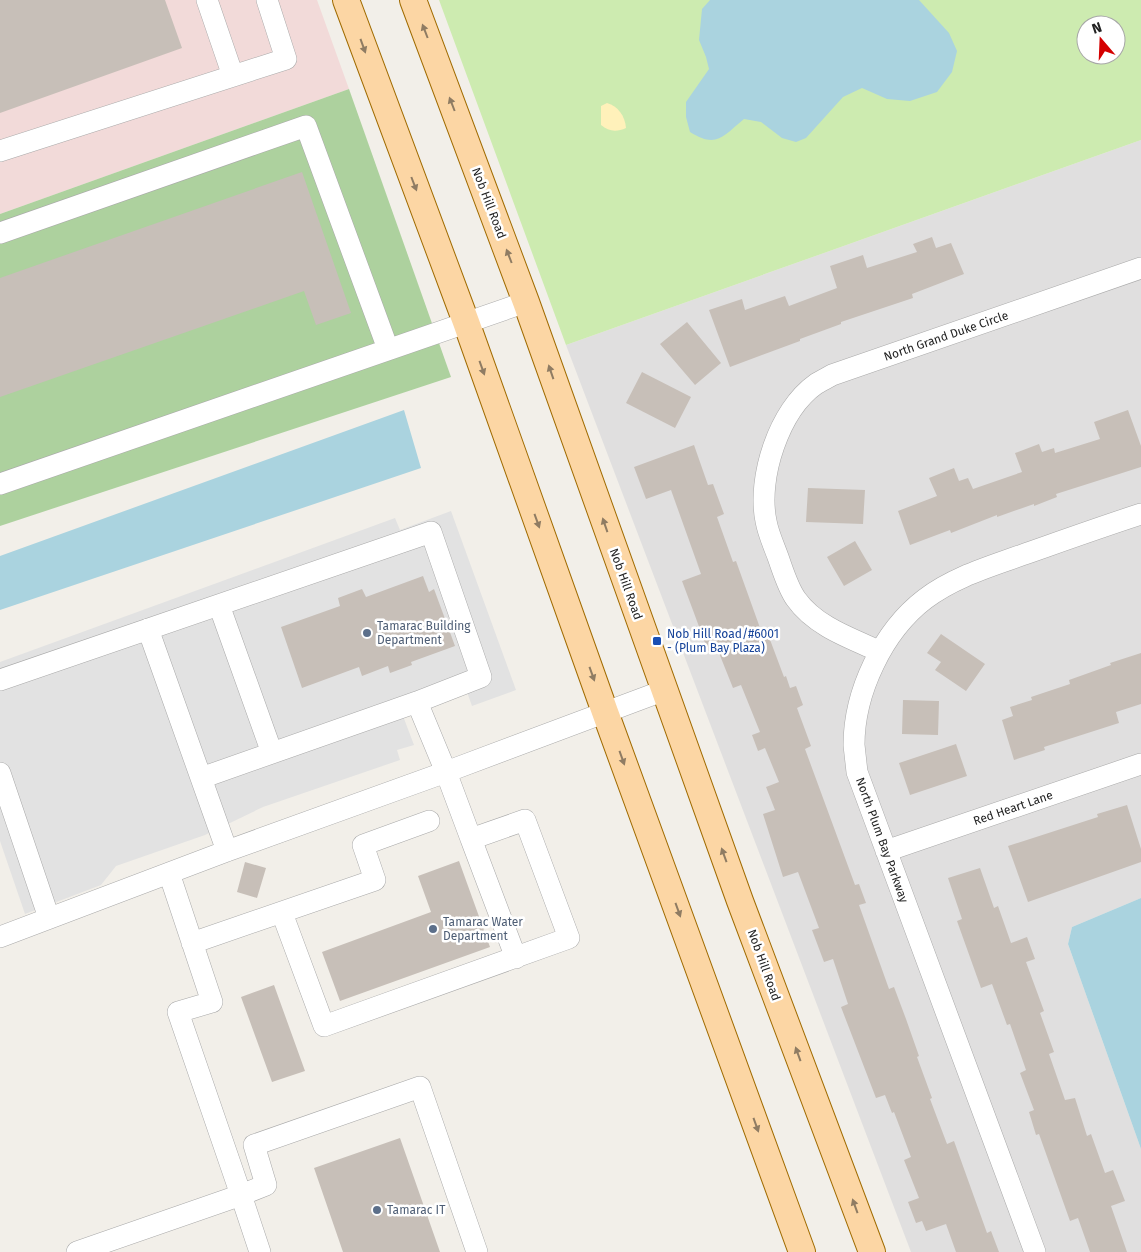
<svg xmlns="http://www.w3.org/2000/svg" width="1141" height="1252" font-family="'Fira Sans',sans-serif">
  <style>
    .residential { fill: #e0dfdf }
    .commercial { fill: #f2dad9 }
    .grass { fill: #cdebb0; fill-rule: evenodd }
    .forest { fill: #add19e }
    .sand { fill: #fff1ba }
    .parking { fill: #e2e2e2 }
    .water { fill: #aad3df }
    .building { fill: #c7bfb8 }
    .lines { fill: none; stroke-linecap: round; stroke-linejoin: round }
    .minor-casing { stroke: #a9a9a9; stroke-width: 22 }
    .major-casing { stroke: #a06b00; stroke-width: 28 }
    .minor { stroke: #fff; stroke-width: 21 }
    .major { stroke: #fcd6a4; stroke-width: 26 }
    .oneway { fill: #8f7c63 }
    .service-dot { fill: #5c6f8a; stroke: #fff; stroke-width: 2 }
    .transit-dot { fill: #1a4fb4; stroke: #fff; stroke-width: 2 }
    .labels { text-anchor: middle; stroke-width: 5; stroke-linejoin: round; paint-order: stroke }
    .street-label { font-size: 12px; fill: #222; stroke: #fff }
    .service-label { font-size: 12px; fill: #4e5e75; stroke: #fff; text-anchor: start }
    .transit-label { font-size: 12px; fill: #164399; stroke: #fff; text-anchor: start }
  </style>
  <rect width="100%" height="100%" fill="#f2efe9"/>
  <path class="residential" d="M1141,140V898L1072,927L1068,944L1141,1149V1252H911L566,345Z"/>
  <path class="commercial" d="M0,0H317L349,89L0,214Z"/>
  <path class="grass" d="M439,0H1141V140L566,345ZM1086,25H1116V55H1086Z"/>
  <path class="forest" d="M349,89L451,377L0,526V214Z"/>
  <path class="sand" d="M607,103C618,106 625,116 626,128C617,132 609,132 601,125V106Z"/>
  <path class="parking" d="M451,511L516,690L472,706L467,692L403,716L414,745L397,750L400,760L263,807L205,835L116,866L101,885L25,914L0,841V662L395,518L400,530Z"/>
  <path class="water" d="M710,0H919L949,33L957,51L952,72L937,92L910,101L887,99L862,88L843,97L806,138L796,142L782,138L761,122L744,119C723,136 717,149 690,132L686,117V102L709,69L706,57L699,40L702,9Z
    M404,410L421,468L0,610V556Z
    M1141,898V1149L1068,944L1072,927Z"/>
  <path class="building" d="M0,0H165L182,48L0,113Z
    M302,172L351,313L316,325L304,291L0,397V278Z
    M932,237L936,248L951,243L964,274L912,294L913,298L841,322V324L800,339V341L730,367L709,310L742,299L745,310L785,296L789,306L837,288L830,266L863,255L867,268L917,252L913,244Z
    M687,322L721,363L695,385L660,344Z
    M642,372L691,397L675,428L626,403Z
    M1128,410L1141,446V467L1056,494L1057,497L1034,506V504L997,517V515L951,533L950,530L910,545L898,511L937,496L929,478L954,468L959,481L968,478L973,489L1022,472L1015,453L1039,444L1042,452L1054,448L1055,453L1100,439L1094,422Z
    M694,445L708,485L713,484L724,514L717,517L733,562L736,561L764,639L769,637L784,677L786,676L790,688L796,686L803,705L797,708L811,746L805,749L855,885L859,884L866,903L859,905L889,989L894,987L906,1019L919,1056L917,1057L932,1098L930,1099L947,1144L954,1141L987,1233L991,1231L999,1252H956L946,1224L926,1231L922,1221L916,1223L908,1202L919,1198L904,1160L911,1157L894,1112L892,1113L885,1095L876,1098L841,1007L848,1004L833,959L824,962L812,930L819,928L798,872L783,877L763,814L775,810L766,787L779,782L765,748L758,751L752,735L760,732L741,685L733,688L717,648L708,651L694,613L682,581L701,574L671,490L646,499L634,467Z
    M808,488L865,490L863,524L806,522Z
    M855,541L872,570L844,586L827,557Z
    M423,576L429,592L434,589L455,646L411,662L412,665L390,673L388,666L362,676L359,667L302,688L281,627L340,606L338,598L362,589L366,597Z
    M941,634L985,664L966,691L935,670L941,662L927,653Z
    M1141,653V704L1116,712L1119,723L1044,747L1045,750L1014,760L1002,720L1013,716L1010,707L1032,700L1031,697L1070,684L1069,680L1111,665L1110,663Z
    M903,700L939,701L938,735L902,734Z
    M956,744L967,776L910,795L899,763Z
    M1127,805L1141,849V862L1028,902L1008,846L1098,817L1097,814Z
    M459,861L490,947L340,1001L322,952L431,912L418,876Z
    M245,862L266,868L257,898L237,892Z
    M980,868L994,908L998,906L1011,943L1027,937L1035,959L1026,962L1044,1011L1040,1013L1054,1052L1049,1054L1065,1100L1075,1098L1087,1136L1091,1134L1105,1173L1113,1170L1125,1201L1111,1206L1127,1252H1090L1078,1218L1070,1221L1039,1134L1036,1135L1029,1112L1034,1110L1020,1073L1026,1070L1010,1024L1007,1025L992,984L981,988L957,921L962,919L948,878Z
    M274,985L305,1071L272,1082L241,997Z
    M400,1138L440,1252H343L314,1168Z"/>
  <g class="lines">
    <g class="minor-casing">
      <path id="minor" d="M207,0L233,76
        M0,151L286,59L267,0
        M0,233L306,126L388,349
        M0,484L526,302
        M219,605L272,753
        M148,629L227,851
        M879,651C850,638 815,626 796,599C788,588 783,571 778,557C774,546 768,533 766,521C757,478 779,410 816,384C821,381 827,378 832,375L1141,268
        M0,680L431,532L481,677L417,702L446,772L471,839L525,820L569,938L324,1026L282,913
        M0,773L49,918
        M201,778L417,702
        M471,839L516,958
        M886,851L1141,764
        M169,873L212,1002L178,1012L241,1195L266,1185L254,1145L420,1087L477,1252
        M0,937L227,851L446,772L665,690
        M192,943L375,880L363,845L429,821
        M77,1252L241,1195L260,1252
        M1035,1252L857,772C856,763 855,754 854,745C854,692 883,631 925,599C954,577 989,567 1022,555C1062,541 1101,527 1141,514"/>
    </g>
    <g class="major-casing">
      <path id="major" d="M346,0L466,322L605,712L802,1252
        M413,0L526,302L740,901L872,1252"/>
    </g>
    <use href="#minor" class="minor"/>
    <use href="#major" class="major"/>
  </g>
  <defs><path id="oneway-solid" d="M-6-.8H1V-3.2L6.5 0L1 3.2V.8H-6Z" transform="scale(1.25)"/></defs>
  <g class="oneway">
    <use href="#oneway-solid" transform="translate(425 31) rotate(-111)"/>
    <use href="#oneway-solid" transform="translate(363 46) rotate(70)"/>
    <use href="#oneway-solid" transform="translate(452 104) rotate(-111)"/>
    <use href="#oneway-solid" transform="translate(414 184) rotate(69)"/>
    <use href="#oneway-solid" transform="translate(509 256) rotate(-111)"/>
    <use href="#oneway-solid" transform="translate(482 368) rotate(70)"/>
    <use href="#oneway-solid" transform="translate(551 372) rotate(-109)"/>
    <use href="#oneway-solid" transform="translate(537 521) rotate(70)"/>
    <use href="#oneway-solid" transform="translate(605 525) rotate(-109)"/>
    <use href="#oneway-solid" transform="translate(592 674) rotate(70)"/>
    <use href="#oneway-solid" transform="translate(622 758) rotate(70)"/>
    <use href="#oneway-solid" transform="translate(724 855) rotate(-110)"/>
    <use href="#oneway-solid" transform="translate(678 910) rotate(70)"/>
    <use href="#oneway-solid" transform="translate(798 1054) rotate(-110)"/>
    <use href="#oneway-solid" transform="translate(756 1125) rotate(70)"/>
    <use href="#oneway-solid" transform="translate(855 1206) rotate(-110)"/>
  </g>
  <g class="service-dot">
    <circle cx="367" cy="633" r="5"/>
    <circle cx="433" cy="929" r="5"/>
    <circle cx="377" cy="1210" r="5"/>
  </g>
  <rect class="transit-dot" x="652" y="636" width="10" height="10" rx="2.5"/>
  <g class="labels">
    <g class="street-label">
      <text transform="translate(489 203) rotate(69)" y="4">Nob Hill Road</text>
      <text transform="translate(946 336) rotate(-19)" y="4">North Grand Duke Circle</text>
      <text transform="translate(626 584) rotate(70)" y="4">Nob Hill Road</text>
      <text transform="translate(1013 808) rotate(-19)" y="4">Red Heart Lane</text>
      <text transform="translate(882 840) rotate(70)" y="4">North Plum Bay Parkway</text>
      <text transform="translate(764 965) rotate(70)" y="4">Nob Hill Road</text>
    </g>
    <g class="service-label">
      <text x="377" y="630">Tamarac Building<tspan x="377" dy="14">Department</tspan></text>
      <text x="443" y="926">Tamarac Water<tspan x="443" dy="14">Department</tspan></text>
      <text x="387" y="1214">Tamarac IT</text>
    </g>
    <g class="transit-label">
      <text x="667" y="638">Nob Hill Road/#6001<tspan x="667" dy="14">- (Plum Bay Plaza)</tspan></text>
    </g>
  </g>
  <g transform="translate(1101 40) rotate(341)"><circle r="24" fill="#ffffff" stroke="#a7a7a7"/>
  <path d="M0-4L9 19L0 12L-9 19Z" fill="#d40000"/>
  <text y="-8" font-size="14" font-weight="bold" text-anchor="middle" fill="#222222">N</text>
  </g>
</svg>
